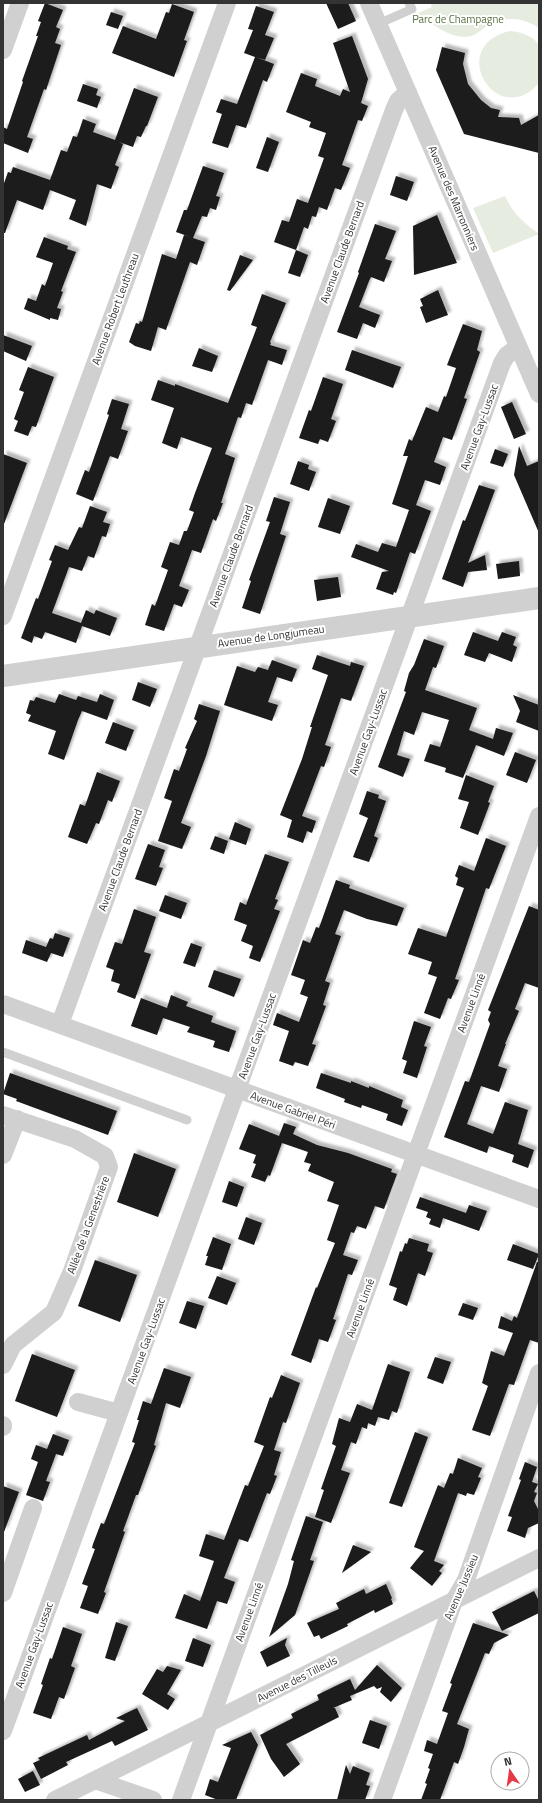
<svg xmlns="http://www.w3.org/2000/svg" width="542" height="1803" font-family="'Titillium Web',sans-serif">
  <style>
    .green { fill: #e6ecdf }
    .building { fill: #1a1a1a; filter: url(#shadow) }
    .lines { fill: none; stroke-linecap: round; stroke-linejoin: round }
    .service { stroke: #d0d0d0; stroke-width: 9 }
    .minor { stroke: #d0d0d0; stroke-width: 18 }
    .tertiary { stroke: #d0d0d0; stroke-width: 22 }
    .labels { text-anchor: middle; stroke-width: 4; stroke-linejoin: round; paint-order: stroke }
    .park-label { font-size: 11px; fill: #56703f; stroke: #fff }
    .street-label { font-size: 11px; fill: #333; stroke: #fff }
  </style>
  <defs>
    <filter id="shadow"><feDropShadow dx="3.5" dy="-3.5" stdDeviation="1" flood-color="#0004"/></filter>
  </defs>
  <rect width="100%" height="100%" fill="#fff"/>
  <path class="green" d="M430,3H539V28C522,17 504,16 487,26C482,29 478,33 474,35C456,43 431,24 418,13L432,7Z
    M510,31C521,32 532,35 539,45V83C497,131 445,46 510,31Z
    M505,196C513,214 524,223 539,234L493,253L473,208Z"/>
  <path class="building" d="M45,3L63,10L56,27L60,29L55,43L61,45L46,90L44,89L27,137L33,139L28,153L3,143V127L7,129L23,82L22,81L38,36H36L41,22L38,21Z
    M326,3H348L356,21L338,29Z
    M172,4L194,12L184,40L187,41L174,77L112,53L123,26L156,39L166,12L169,13Z
    M256,6L274,12L265,35L274,38L265,60L256,57L274,64L267,82L263,80L246,128L236,125L228,148L212,143L222,114L216,112L221,99L237,104L255,57L244,53L253,30L248,29Z
    M111,12L123,16L118,29L106,25Z
    M352,36L368,79L361,103L368,106L362,121L358,120L342,165L350,168L341,190L335,188L327,210L319,207L316,217L312,216L308,229L304,227L296,250L274,242L282,220L289,222L297,199L308,203L324,158L318,156L326,133L309,127L311,122L286,112L301,73L317,79L315,86L340,96L343,89L350,92L333,43Z
    M442,47L465,53L463,64L468,84L481,100L491,108L500,110L498,117L519,118L521,125L539,115V153L464,134L436,70Z
    M83,84L98,89L96,95L101,97L97,108L77,101Z
    M134,88L158,97L147,126H146L141,137L137,136L133,147L119,142L123,144L115,165L119,167L111,189L97,184L86,226L69,219L76,200L50,190L43,210L17,200L5,233H3V186L8,172L11,173L13,167L50,180L61,150L67,152L73,136L77,137L83,119L96,124L93,132L115,140Z
    M267,137L279,142L268,172L256,168Z
    M203,166L224,173L216,196L220,197L216,210L210,208L207,217L202,216L193,238L176,232L184,210H187Z
    M396,176L414,182L407,201L390,195Z
    M437,215L457,263L414,275L413,226Z
    M375,224L396,231L385,259L392,261L384,282L371,277L369,281L359,307L380,315L375,328L363,323L357,339L337,332L359,273L358,272Z
    M184,235L205,242L197,265L190,262L166,330L158,327L151,351L135,346L129,342L136,323L139,324L140,321L142,322L162,254L176,259Z
    M44,237L68,246L67,249L76,252L61,291L63,292L57,308L61,309L58,320L50,318V320L24,309L28,298L36,301L42,284L45,286L53,263L36,257Z
    M296,250L308,255L300,277L288,273Z
    M240,255L253,260L230,291L227,290Z
    M438,290L448,315L426,323L420,307L423,306L420,299Z
    M262,294L286,303L270,342L271,343L270,345L287,350L282,365L268,360L252,405L246,403L241,418L238,417L225,454L235,458L221,503H223L216,521L213,519L201,553L192,550L179,586L189,590L182,607L174,604L164,631L145,625L152,604L155,606L168,570L161,567L170,542L179,545L184,531H187L194,512L189,510L195,493L212,448L181,437L177,449L162,443L174,408L151,400L158,380L175,386V384L228,403L257,327L251,325Z
    M463,324L482,331L477,350L480,352L464,398L467,399L452,440L443,437L434,462L446,467L440,485L425,480L416,505L431,511L415,554L410,552L396,593L394,592L393,595L376,589L382,572L389,571L351,557L356,544L378,552L382,543L396,547L409,510L392,504L408,456H403L409,439L412,441L426,407L438,412L444,396L446,397L456,368L447,365Z
    M3,335L32,346L26,361L3,351Z
    M199,348L218,356L212,372L192,366Z
    M352,350L401,367L393,388L345,370Z
    M28,367L54,377L36,427L32,426L28,436L14,431L18,421L14,419L24,392L19,390Z
    M323,377L343,384L331,419L336,421L328,442L320,439L318,444L299,438L309,410L311,411Z
    M112,399L129,404L121,429L128,431L118,459L110,456L93,501L76,494L85,470L89,472L109,415L107,414Z
    M512,402L526,434L514,439L501,407Z
    M519,446L527,466L539,461V533L514,475Z
    M495,449L508,454L503,467L490,463Z
    M3,454L27,463L4,524H3Z
    M298,461L309,465L308,469L316,472L309,491L290,484Z
    M479,485L495,490L468,563L485,555L487,570L468,572L463,587L442,579L463,520L465,521Z
    M274,497L290,502L280,534L286,536L260,614L242,608L251,581L249,580L270,522L266,521Z
    M328,498L350,506L340,534L318,527Z
    M90,506L107,512L103,522L110,524L106,537L102,536L94,558L88,556L82,571L69,567L52,613L81,623L86,610L94,614L96,610L117,618L110,636L82,626L76,643L45,632L42,639L34,636L32,643L21,638L36,598L38,599L52,561L49,560L55,545L68,550L79,527L82,528Z
    M519,561L520,576L498,579L496,564Z
    M338,577L341,597L317,601L314,580Z
    M473,632L498,641L502,632L516,637L513,645L517,647L512,662L489,653L485,662L464,655Z
    M424,639L444,646L436,668L433,667L425,690L477,708L469,730L493,739L496,728L513,733L504,756L476,745L463,778L445,772L446,768L424,761L430,744L440,747L449,720L422,712L414,735L404,731L397,755L410,759L403,777L378,767L406,692L404,691L409,673L414,665Z
    M317,655L350,666L351,662L364,666L351,701L341,698L325,745L331,747L324,767L321,766L302,816L316,821L312,833L307,831L303,843L287,837L292,820L280,815L302,759L312,727H310L328,675L312,669Z
    M272,660L297,669L292,682L277,677L268,702L278,705L272,721L224,705L237,666L255,672L258,667L268,670Z
    M138,682L157,689L150,707L132,700Z
    M59,694L76,700L78,696L97,702L100,694L114,700L107,720L82,711L78,720L64,760L48,754L56,731L28,721L31,715L26,713L30,700L34,701L36,697L55,703Z
    M513,695L539,705V731L516,722L520,711Z
    M199,704L220,711L206,756L181,823L191,827L182,849L158,841L172,801L164,798L174,769L179,771L187,749L185,748L197,721L194,719Z
    M113,722L134,730L126,751L105,743Z
    M515,752L536,760L527,783L506,775Z
    M97,772L120,781L112,802L108,800L99,824L96,823L87,844L68,837L80,804L85,806Z
    M466,775L494,786L488,802L490,803L478,835L460,828L469,802L458,799Z
    M367,791L379,795L378,798L386,801L374,836L378,838L369,862L353,857L368,818L359,814Z
    M235,822L251,829L246,845L229,839Z
    M215,836L228,841L224,854L210,849Z
    M486,838L506,846L489,889L486,888L455,979L459,980L451,999L448,998L440,1019L424,1013L437,977L428,974L432,962L408,954L418,928L446,937L464,888L456,885L458,878L455,876L459,865L474,871Z
    M148,844L165,850L159,867L163,868L156,886L135,879Z
    M265,854L289,862L275,899L278,900L274,909L280,911L260,962L249,958L253,946L241,941L247,925L234,920L240,902L246,905Z
    M336,880L350,885L349,888L404,908L397,926L367,919L344,910L335,934L341,936L325,981L330,983L323,1005L326,1006L312,1044L316,1045L308,1066L295,1062L293,1066L279,1061L289,1031L273,1025L277,1013L299,1022L308,997L300,994L305,980L291,975L303,940L310,943L316,927L319,928Z
    M165,895L187,903L181,919L159,911Z
    M529,906L539,910V988L525,983L515,1009L519,1011L505,1044H506L498,1066L507,1069L499,1092L481,1086L467,1124L493,1134L505,1102L528,1110L518,1144L534,1150L528,1168L512,1162L514,1155L489,1146L487,1153L444,1137L465,1081L469,1082L490,1024L488,1020L491,1012L488,1010Z
    M134,909L156,917L144,952L151,954L135,999L117,992L120,984L111,981L114,970L106,967L115,942L122,944Z
    M55,933L70,938L63,957L51,953L47,962L22,953L26,940L46,947L50,938L53,939Z
    M191,943L202,947L195,967L183,963Z
    M214,970L241,979L234,997L208,987Z
    M171,995L188,1002L186,1006L213,1016L211,1022L236,1031L229,1052L213,1047L215,1041L187,1032L190,1027L163,1018L157,1035L131,1026L141,998L167,1008Z
    M414,1021L431,1027L424,1046L427,1047L417,1078L403,1073L407,1061L402,1059Z
    M10,1073L117,1111L108,1135L16,1101L17,1099L3,1094Z
    M321,1073L351,1083V1081L369,1088V1086L403,1100L401,1107L408,1110L402,1126L386,1120L388,1114L362,1105L361,1108L344,1102L345,1099L316,1088Z
    M284,1123L296,1127L293,1134L317,1145L348,1153L392,1169L391,1172L397,1174L384,1209L375,1206L366,1229L357,1226L354,1233L351,1232L343,1255L358,1260L352,1275L348,1274L333,1319L336,1320L328,1342L319,1339L311,1363L291,1355L316,1287L317,1288L335,1243L327,1240L339,1205L327,1201L334,1182L308,1171L311,1164L304,1162L308,1152L282,1143L270,1176L268,1175L265,1182L251,1177L256,1164L253,1163L256,1155L239,1149L249,1124L279,1136Z
    M134,1153L176,1169L158,1217L117,1202Z
    M229,1181L244,1187L237,1207L222,1202Z
    M420,1197L466,1213L469,1205L487,1211L479,1231L443,1218L440,1228L429,1224L431,1219L426,1217L428,1212L416,1208Z
    M246,1217L262,1223L254,1245L238,1239Z
    M213,1237L231,1244L222,1270L205,1265L208,1256H206Z
    M409,1238L429,1244L427,1251L433,1253L425,1276L418,1273L407,1306L393,1300L397,1288L389,1285L400,1251L402,1252L405,1243L407,1244Z
    M513,1244L539,1254L533,1269L507,1260Z
    M95,1260L137,1275L120,1322L78,1306Z
    M537,1262H539V1343L530,1340L514,1385L509,1384L490,1436L472,1430L488,1386L482,1383L491,1351L504,1356L513,1333L498,1328L501,1316L512,1321L514,1316L517,1318Z
    M217,1276L236,1283L227,1305L208,1298Z
    M187,1301L204,1306L196,1329L179,1323Z
    M463,1303L478,1308L473,1320L458,1315Z
    M32,1354L75,1370L57,1417L15,1401Z
    M435,1357L451,1362L443,1384L427,1378Z
    M388,1364L410,1372L397,1413L392,1411L389,1420L378,1417L375,1426L368,1423L367,1429L362,1427L356,1444L351,1442L341,1470L350,1473L331,1523L315,1517L324,1490L321,1489L336,1446L332,1444L339,1418L350,1422L357,1404L372,1410Z
    M164,1368L191,1377L180,1408L166,1403L154,1445L156,1446L138,1495H136L123,1531L125,1532L104,1592L106,1593L98,1614L80,1608L88,1586L82,1584L95,1549L92,1548L93,1544L101,1523L104,1524L135,1443L132,1442L139,1420H137L143,1401L151,1404Z
    M281,1375L300,1383L286,1423L283,1422L274,1450L281,1452L274,1475L277,1476L270,1494L267,1493L248,1542L239,1539L224,1578L235,1582L227,1604L217,1601L207,1629L175,1618L184,1594L200,1601L214,1561L199,1556L206,1534L224,1540L245,1485L248,1486L264,1446L254,1442L270,1397L272,1398Z
    M415,1432L428,1437L402,1507L389,1503Z
    M53,1434L69,1440L63,1456L56,1454L46,1481L50,1482L43,1501L26,1495L38,1462L31,1459L36,1445L47,1449Z
    M458,1458L482,1468L478,1477L481,1478L474,1495L467,1493L466,1496L458,1493L434,1561L444,1565L439,1571L442,1573L432,1586L410,1568L424,1551L414,1547L438,1485L444,1488L450,1473L453,1474Z
    M525,1462L537,1467L532,1482L538,1484L534,1492L537,1493L534,1501L539,1511V1523L528,1528L525,1538L507,1531L512,1517L508,1516L521,1480L519,1479Z
    M3,1486L19,1492L4,1532H3Z
    M306,1516L323,1522L310,1560L314,1561L295,1615L269,1637L288,1584L294,1561L291,1560Z
    M353,1545L371,1552L342,1573Z
    M386,1584L392,1598L391,1599L393,1604L375,1613L374,1610L347,1624L348,1626L321,1639L319,1635L314,1637L307,1623L339,1609L336,1603L364,1589L366,1594Z
    M534,1591L539,1601V1613L502,1631L492,1612Z
    M116,1622L128,1626L115,1661L105,1658Z
    M473,1623L509,1635L494,1643L489,1654L485,1653L457,1724L469,1729L464,1747L458,1764L454,1762L440,1800H421L427,1784L425,1783L430,1769L428,1768L433,1754L424,1751L427,1740L437,1744L448,1713L442,1711L452,1684L450,1683Z
    M63,1627L82,1634L71,1666L75,1668L64,1699L59,1697L51,1719L33,1713L43,1685L41,1684L50,1658L52,1659Z
    M193,1638L211,1645L203,1667L185,1661Z
    M287,1638L285,1645L290,1656L267,1667L260,1652Z
    M377,1665L402,1688L391,1702L380,1692L382,1687L377,1689L374,1686L350,1696L352,1700L333,1708H335L339,1717L286,1744L300,1764L284,1777L271,1759L260,1735L293,1718L291,1714L319,1700L317,1695L350,1679L355,1690Z
    M167,1666L181,1670L167,1694L175,1699L168,1710L142,1694L157,1669L163,1672Z
    M137,1708L148,1730L115,1746L112,1741L66,1762L68,1765L41,1779L33,1763L40,1760L38,1758L87,1735L89,1740L125,1721L116,1718Z
    M370,1720L387,1726L379,1749L362,1743Z
    M251,1732L258,1745L236,1800H218L205,1795L210,1779L218,1782L231,1748L222,1745Z
    M346,1765L350,1774L353,1766L370,1773L366,1785L370,1786L365,1800H337Z
    M33,1771L40,1785L25,1792L18,1779Z"/>
  <g class="lines">
    <path class="service" d="M378,24L412,9L409,3
      M3,1052L187,1120"/>
    <path class="minor" d="M369,3L539,394
      M3,50L20,3
      M3,616L227,3
      M3,1004L539,1199
      M60,1024L394,110L398,101L408,92
      M3,1115L75,1139L105,1156L109,1167L72,1271L54,1312L13,1345L3,1365
      M3,1155L17,1119
      M78,1402L119,1413
      M3,1425V1427
      M3,1593L33,1508
      M3,1731L502,363L507,355L518,347
      M95,1780L153,1800
      M55,1800L539,1558
      M181,1800L539,816
      M382,1800L454,1601L466,1580L539,1373"/>
    <path class="tertiary" d="M3,676L539,598"/>
  </g>
  <g class="labels">
    <g class="park-label">
      <text x="458" y="23">Parc de Champagne</text>
    </g>
    <g class="street-label">
      <text transform="translate(454 198) rotate(67)" y="4">Avenue des Marronniers</text>
      <text transform="translate(342 252) rotate(-70)" y="4">Avenue Claude Bernard</text>
      <text transform="translate(115 309) rotate(-70)" y="4">Avenue Robert Leuthreau</text>
      <text transform="translate(479 427) rotate(-70)" y="4">Avenue Gay-Lussac</text>
      <text transform="translate(231 556) rotate(-70)" y="4">Avenue Claude Bernard</text>
      <text transform="translate(271 636) rotate(-8)" y="4">Avenue de Longjumeau</text>
      <text transform="translate(368 732) rotate(-70)" y="4">Avenue Gay-Lussac</text>
      <text transform="translate(120 860) rotate(-70)" y="4">Avenue Claude Bernard</text>
      <text transform="translate(471 1003) rotate(-70)" y="4">Avenue Linné</text>
      <text transform="translate(257 1036) rotate(-70)" y="4">Avenue Gay-Lussac</text>
      <text transform="translate(293 1110) rotate(20)" y="4">Avenue Gabriel Péri</text>
      <text transform="translate(88 1225) rotate(-70)" y="4">Allée de la Genestrière</text>
      <text transform="translate(360 1308) rotate(-70)" y="4">Avenue Linné</text>
      <text transform="translate(146 1341) rotate(-70)" y="4">Avenue Gay-Lussac</text>
      <text transform="translate(461 1587) rotate(-67)" y="4">Avenue Jussieu</text>
      <text transform="translate(249 1612) rotate(-70)" y="4">Avenue Linné</text>
      <text transform="translate(34 1645) rotate(-70)" y="4">Avenue Gay-Lussac</text>
      <text transform="translate(297 1679) rotate(-27)" y="4">Avenue des Tilleuls</text>
    </g>
  </g>
  <rect width="542" height="1803" fill="none" stroke="#333333" stroke-width="8"/>
  <g transform="translate(510 1771) rotate(347)"><circle r="19" fill="#ffffff" stroke="#adadad"/>
  <path d="M0-3L7 15L0 10L-7 15Z" fill="#e63946"/>
  <text y="-6" font-size="11" font-weight="bold" text-anchor="middle" fill="#333333">N</text>
  </g>
</svg>
